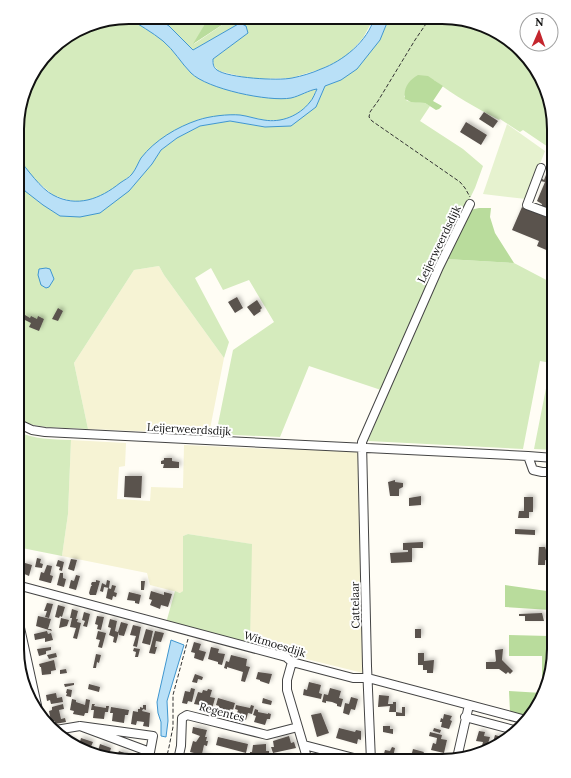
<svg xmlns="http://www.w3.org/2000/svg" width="571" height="778" font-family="Lora,serif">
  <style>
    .farmland { fill: #f6f3d4 }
    .green { fill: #d5ebbd }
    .forest { fill: #b9dc9c }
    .pitch { fill: #e6f2cf }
    .water { fill: #b9e0f7; stroke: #3f96cf }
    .building { fill: #5a524d; filter: url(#shadow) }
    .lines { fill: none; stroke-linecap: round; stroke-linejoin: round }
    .minor-casing { stroke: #444; stroke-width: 10 }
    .path { stroke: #333; stroke-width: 1; stroke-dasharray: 4 2; stroke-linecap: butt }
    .minor { stroke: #fff; stroke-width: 8 }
    .labels { text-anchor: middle; stroke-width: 4; stroke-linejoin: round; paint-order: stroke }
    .street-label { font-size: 11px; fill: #111; stroke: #fff }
    .rim { fill: none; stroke: #111; stroke-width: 2 }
  </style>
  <defs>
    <filter id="shadow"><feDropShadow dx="2" dy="-2" stdDeviation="2" flood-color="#0004"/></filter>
  </defs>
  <rect width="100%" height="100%" fill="#fffdf5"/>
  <path class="farmland" d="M159,266L164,275L224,358L209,434L88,429L74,363L134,270Z
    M71,440L126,443L125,466L119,467L117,499L150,501L151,487L183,488L184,445L271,449L360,450L363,561V673L250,645L251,544L188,534L183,536V591L181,593L150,585L147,573L62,556L68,514Z"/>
  <path class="green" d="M127,17C139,25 152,32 163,41C174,50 181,63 191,73C207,89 269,102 291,97C300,96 309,91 317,88L311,102L298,114L282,120H265L241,115L199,119L141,159L132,174L115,188L95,199L83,202L68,200L53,195L34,179L18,158V114L32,73L55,45L93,23Z
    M156,17H210L206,22L194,44L234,17L374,18L363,38L345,58L321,69L291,78L252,79L219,71L214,66L213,59L248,33L240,23L193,50L169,26Z
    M389,18H457L510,40L542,79L554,128V151L523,130L520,132L500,119L499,120C477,108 454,96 434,80L404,96L407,101L425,103L430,106L420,121L463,149L483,166L475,188L440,259L398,349L381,390L309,366L280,437L216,434L233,350L274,322L249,280L223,290L211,268L195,278L229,342L224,358L164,275L159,266L134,270L74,363L88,429C65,427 38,430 17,419L18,179C29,197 43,205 60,216L129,191L152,164L161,150L177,138L200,126L230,121L265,127L316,107L325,86L341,80L380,40Z
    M446,259L514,263L554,284V450L534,449L551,363L540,361L523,449L368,441L405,350Z
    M17,431C35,440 51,439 71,440L68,514L62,556L17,547Z
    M188,534L252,544L250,645L166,623L175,591L180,593L183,591V536Z"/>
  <path class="forest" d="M210,17H234L193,44L206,22Z
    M418,75L428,76L443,86L433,101L442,106L439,109L436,110L425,103L411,102L405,99C403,88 409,80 418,75Z
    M479,208H491L490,217L495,233L514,263L446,259L470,210Z
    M505,585L554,592V657L542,692V656H509V635L549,636L550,610L505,607Z
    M17,631L33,704L29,699L17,650Z
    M509,691L542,693L535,711L529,717L510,712Z"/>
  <path class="pitch" d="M507,124L545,151L526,199L483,194Z"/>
  <path class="water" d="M127,17H156L169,26L193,50L240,23L246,26L248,33L213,59C213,64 213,67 217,70C228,78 278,81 292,78C302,76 312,73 321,69C343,61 368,41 374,18H389L380,40L357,69L341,80L325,86L316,107L291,126L265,127L230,121L200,126L177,138L161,150L152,164L129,191L100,213L80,217L60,216L43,205L25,191L18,179V158C27,169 41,189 53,195C77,208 100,199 120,183C124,180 129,178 132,174C136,169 138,163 141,158C155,140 177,127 198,120C210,116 228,114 240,115C248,116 256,119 264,120C281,123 299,116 310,102C313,99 315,93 317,89C309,90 300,96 291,98C269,102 207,89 191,73C181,63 174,50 163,41C152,32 139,25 127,17Z
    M46,268L50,269L54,279L49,287L46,288L41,285L38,275L39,269Z
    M171,640L184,645L167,701L168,721L166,737L161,736V722L158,713L157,702Z"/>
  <path class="building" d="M484,112L498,121L493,128L479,119Z
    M466,122L487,135L481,145L460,132Z
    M549,167L554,169V212L541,207L542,204L537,201L545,182L540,181L541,178L544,180Z
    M522,207L554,220V247L551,252L537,246L539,241L512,230Z
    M237,297L243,308L235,313L228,302Z
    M257,300L262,308L260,310L261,311L254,316L247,307Z
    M58,308L63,311L58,321L52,319Z
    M25,315L30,318L31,316L37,319L38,316L44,319L39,331L29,327L31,323L23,319Z
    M164,458H172V461L179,462V468H163L164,464H161V461L164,460Z
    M125,476H142L141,498L124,497Z
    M395,480V482L403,483V487L399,489V496H390L388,482Z
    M421,496V505L409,506V498Z
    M524,497H533V512H529V518H518L519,511H524Z
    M550,502H554V511H550Z
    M515,529L535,530V535L515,534Z
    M423,542V548H412V562L391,563L390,553L408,552V550H403V543Z
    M539,547H545L546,550L551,549V547H554V562L545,560V565H538Z
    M37,558L41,559L40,563L43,564L42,568L35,567Z
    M71,559L77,560L74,571L68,569Z
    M58,560L64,562L62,571L59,570L60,567L56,566Z
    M25,563L32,565L29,576L20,572L21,566L24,567Z
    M47,565L52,566L50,575L53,576L51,583H50L39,580L41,572L44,573Z
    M60,573H63V578L66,579L64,587L57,585Z
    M76,575L80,576L76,590L69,588L71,580L74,581Z
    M96,580L100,581L96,595H90L89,593L91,586H92L91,584L92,582H96Z
    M107,580L110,581L109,588L104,587L103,592L100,591L102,583L106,585Z
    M141,581H145L144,590H141Z
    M112,585L116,586L114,592L117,593L116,597L113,596L112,600L106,598L108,588L111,589Z
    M151,591L164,595V592L172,594L168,607L161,605L160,609L150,605L152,600L149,599Z
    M129,592L141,595L139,604L135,603V601L127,600Z
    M47,603L53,604L49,618L45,617L47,611H44Z
    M58,605L65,607L62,617L60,616L59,618L55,617Z
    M72,609L78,611L76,619H78L77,622L81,623L77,639L73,638L76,628L70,627L72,618H70Z
    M84,612L90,614L87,627L83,626L85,621L82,620Z
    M542,613L544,621H525V616H519V614Z
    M38,616L51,619L48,629H51L52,631L36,626Z
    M97,616L104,617L101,630L97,629L98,625L95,624Z
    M61,618L69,620L67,626L59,628Z
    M110,619L117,621L115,631L118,632L121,622L128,624L124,636L119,635V632L116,643L113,642L114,637L109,635L111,628L108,627Z
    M133,625L141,627L137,647L133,646L136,636L130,635Z
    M146,629L153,631L150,645L142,643Z
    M415,629H421V638H415Z
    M47,631L48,634L51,633L53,640L45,642V638L35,640L34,634Z
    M98,631L106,633L102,648L98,647L100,640L96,639Z
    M155,631L164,633L161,642L156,641L155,647H157L155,654L149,653Z
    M194,642L201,644L199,650L206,652L203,661L194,658L195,653L191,652Z
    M51,647V650L46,651V654L39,656L37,649Z
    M211,647L219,649L218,653L225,654L222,665L218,664V662L208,659Z
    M134,648L140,649L138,657H135L136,652L133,651Z
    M503,649L502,660L513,671L510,674L508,672L506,674L499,669H486V662H495L496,661L495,650Z
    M56,653L57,657L49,659L47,655Z
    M418,653H424V661L434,660L433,673H427V670H423V665H418Z
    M96,654L101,655L99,663L97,662L96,668H93Z
    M231,655L247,659L246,666L250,667L245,682L241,681L243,672L227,667V669L224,668L226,661L229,662Z
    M54,660L56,670L51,671V674L42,675L41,667H40L39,664Z
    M66,669L67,673L60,674V670Z
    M258,672L272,674L269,684L260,681V680L256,679Z
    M195,674L203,677L202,680L198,679L197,683L192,682Z
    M309,682L321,685L319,693L322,694L321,699L303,695L304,689L307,690Z
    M74,683V685L65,687L64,684Z
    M89,684L100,687L99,692L88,689Z
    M191,688L195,689L192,702L188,701L187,704L182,703L185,691L190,692Z
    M330,688L341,691L339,698L343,699L341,707L337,706V704L332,702L326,701V703L322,702L324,694L328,695Z
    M67,689L72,690L71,697L66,696L67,693H66Z
    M208,689L212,690L210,697L215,698L212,709L206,707L207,704L201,702L200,705L194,704L198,692L202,693L203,690L207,691Z
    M56,693L57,698L62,697L63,702L51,704L50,700L47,701L46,695Z
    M379,695L389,696L388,704H393V702H396V712H389L390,706L378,707Z
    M351,697L358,699L355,710L351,709L349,715L343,713L345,703L349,704Z
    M218,698L235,703L233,710L230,709L228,714L218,711L219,706L216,705Z
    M263,698L272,701L271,705L262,703Z
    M72,699L76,700V702L85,705L86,699L90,700L88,713H85L84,716L73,714L74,711L70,710Z
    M63,704L64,709L59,710L61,719L65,718L66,722L55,724V721H51L49,711L52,710V707Z
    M92,704H95L94,706L106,708V706H109L108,712H105L104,719L93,718L94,710H91Z
    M143,705H146V710L143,709L142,711L150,713L149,727L143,726L144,722L137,721L136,725L131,724L133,711L138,712V709H140V707L143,708Z
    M236,705L250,708L251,705L254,706L252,714L248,713L246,720L236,716L238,710L235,709Z
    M111,707L129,710L128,715H125L124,723L112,721L113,713H110Z
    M402,707H405V716H396V712L402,713Z
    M255,709L258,710V712L268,714V713L271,714L270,719H267L265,725L254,722L256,716L253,715Z
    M321,713L329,733L317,737L311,715Z
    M444,714L452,716L450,720L452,721L449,729L441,727L442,722H440L441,718L443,719Z
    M383,726H390V729H393V734L383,732Z
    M193,727L207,730L205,737H207L206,741H208L207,746L204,745L202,754L209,756L207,760L193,756L194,753L190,752L193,741L196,742L200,736L192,733Z
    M339,728L355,732L356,730L361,731V740L358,739L357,744L336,738Z
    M434,728L441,730L440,733L433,731Z
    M479,731L485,732L484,736L490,737L487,747L482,746L483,742L476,741Z
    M430,732L442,735L441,739L447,740L444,753L431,750L433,743L436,744L437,738L429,736Z
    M67,735L68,740L74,739V745L66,742L61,736Z
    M495,735L502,737V741L495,747L492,746Z
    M289,736L291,743L294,742L296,748L273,753L271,747H274L273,741Z
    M218,737L248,744L246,753L216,745Z
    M81,738L93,742L90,749L94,750L93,752L76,746V744L79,745Z
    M100,744L111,748L109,755L111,756V759L94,752L95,750L98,751Z
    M266,744V751H269V757L250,758V752H252L253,745Z
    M392,747L395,748L393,757H390L389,761H382L385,750L390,751Z
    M413,749L424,752L422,756L416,755L414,761H410Z
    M119,751L130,755L128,760L112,759L113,757L116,758Z
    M289,755V761H284L283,756Z"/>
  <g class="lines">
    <g class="minor-casing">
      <path id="minor" d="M541,168L527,205L554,215
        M17,423L32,430L45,432L528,456L554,458
        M528,456L533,470L542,472H554
        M17,585L286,657L292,662L353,678H368L526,720
        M17,614L38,710
        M292,662L287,680V690L308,761
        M465,717L514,730
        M56,730L80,726L153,736L150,752L80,726
        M304,745L354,758L358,761
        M457,758L469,705
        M178,760L181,746L182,718L187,715L267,735L298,727
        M371,761L367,666L362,442L439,267L470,204"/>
    </g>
    <path class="path" d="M430,18L415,40L378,101L370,112L369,117L372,121L460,182L465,188L470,197
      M166,760L169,747L173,727V695L188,639"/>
    <use href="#minor" class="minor"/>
  </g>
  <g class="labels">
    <g class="street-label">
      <text transform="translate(439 244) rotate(-64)" y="4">Leijerweerdsdijk</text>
      <text transform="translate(189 429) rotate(3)" y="4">Leijerweerdsdijk</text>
      <text transform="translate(355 605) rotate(-91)" y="4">Cattelaar</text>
      <text transform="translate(275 644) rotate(17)" y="4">Witmoesdijk</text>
      <text transform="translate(222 712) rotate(15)" y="4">Regentes</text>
    </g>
  </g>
  <path d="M0 0H571V778H0ZM129 24H442A105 105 0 0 1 547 129V649A105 105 0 0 1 442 754H129A105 105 0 0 1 24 649V129A105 105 0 0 1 129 24Z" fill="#fff" fill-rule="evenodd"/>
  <path class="rim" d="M129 24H442A105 105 0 0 1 547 129V649A105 105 0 0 1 442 754H129A105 105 0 0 1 24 649V129A105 105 0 0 1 129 24Z"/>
  <g transform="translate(539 32) rotate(2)"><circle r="19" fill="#ffffff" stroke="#a0a0a0"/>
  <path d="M0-3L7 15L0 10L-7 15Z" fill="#c4262e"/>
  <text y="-6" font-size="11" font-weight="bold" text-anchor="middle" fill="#111111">N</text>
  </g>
</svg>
